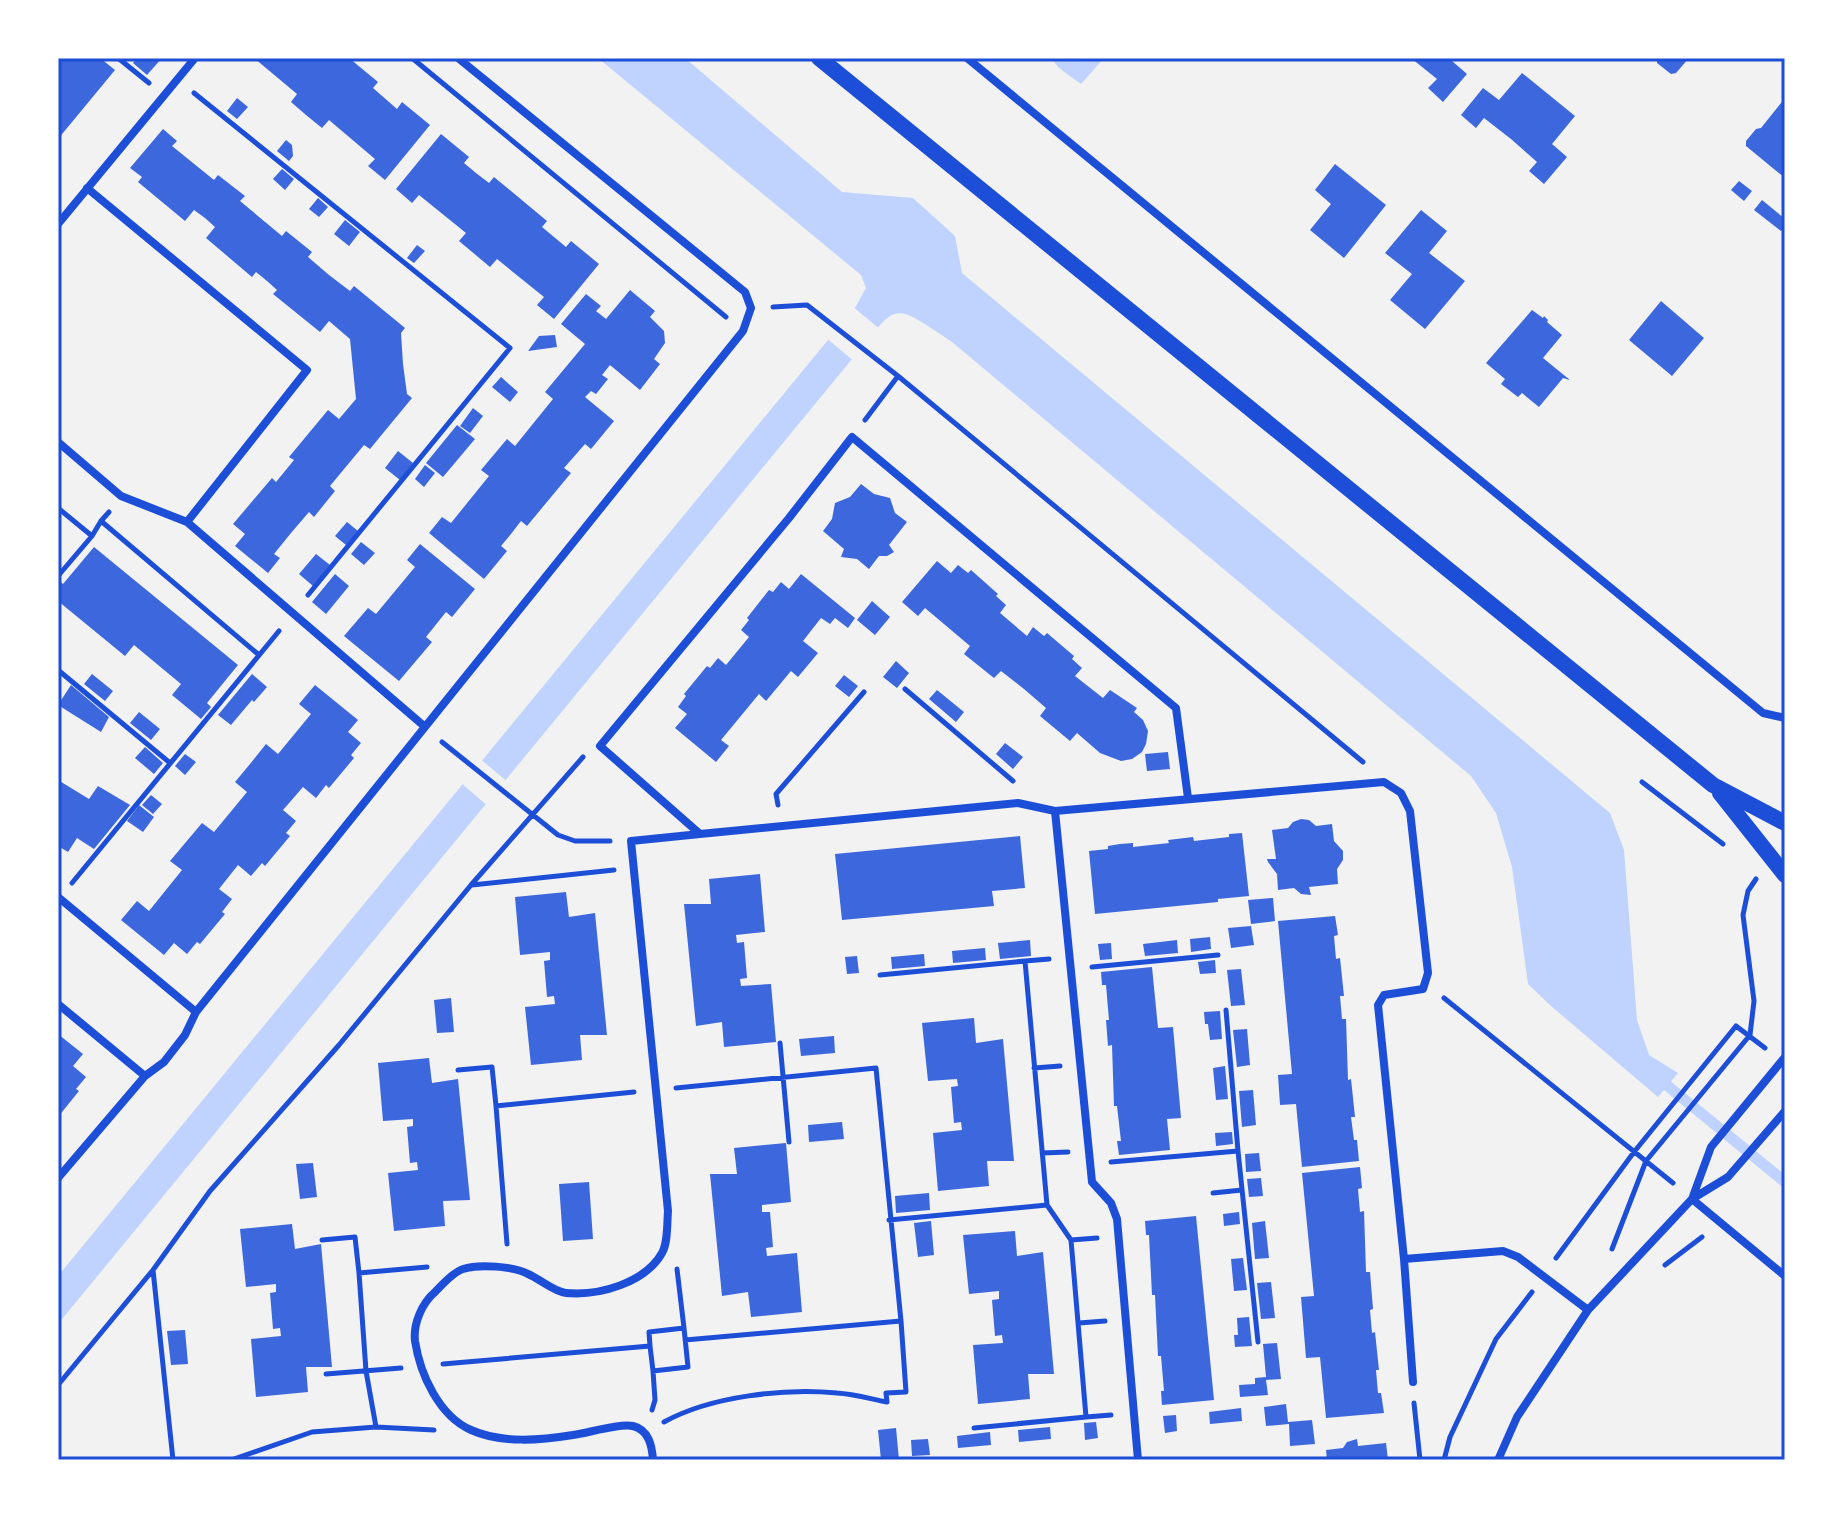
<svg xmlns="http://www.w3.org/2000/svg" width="1843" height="1518" font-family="'Noto Sans',sans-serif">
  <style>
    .water { fill: #bfd3fe }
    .pier { fill: #f2f2f2 }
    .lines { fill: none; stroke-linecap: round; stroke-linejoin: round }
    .stream { stroke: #bfd3fe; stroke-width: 11 }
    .building { fill: #3d67dc }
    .path { stroke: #1d4ed8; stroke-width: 5 }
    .minor { stroke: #1d4ed8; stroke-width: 8 }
    .secondary { stroke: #1d4ed8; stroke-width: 16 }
    .neatline { fill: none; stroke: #1d4ed8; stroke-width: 3 }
  </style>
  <rect width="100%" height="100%" fill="#f2f2f2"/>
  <path class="water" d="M598,58H685L842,192L913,198L955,236L962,273L1610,813L1624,850L1637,1020L1649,1055L1678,1073L1658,1097L1551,1006L1528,984L1512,867L1496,813L1471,776L952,342C889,300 899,303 852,359L58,1324V1276L856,306L866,288L861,275Z
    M1051,58H1104L1081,84L1059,68Z"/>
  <path class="pier" d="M851,305L882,331L855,362L825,337Z
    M479,758L509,783L489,807L460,782Z"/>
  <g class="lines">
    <path class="stream" d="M1658,1078L1785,1182"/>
  </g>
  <path class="building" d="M58,58H100L115,70L58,139Z
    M137,58H162L147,75L133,63Z
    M254,58H349L378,82L373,88L397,109L402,102L430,125L385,180L368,166L375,159L329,120L322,128L306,115L291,102L297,94Z
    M1411,58H1454L1452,61L1467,74L1443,102L1428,88L1437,79Z
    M1657,58H1689L1676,73L1671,74L1657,63Z
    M1522,73L1575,116L1552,144L1567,157L1544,184L1529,171L1537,162L1511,139L1484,118L1476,128L1461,115L1483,88L1499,100Z
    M237,98L248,107L237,119L227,111Z
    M1785,98V178L1746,146V141L1756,129L1761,128Z
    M163,129L177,141L172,146L214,180L218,175L245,196L240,201L282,236L286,231L312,252L308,257L329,275L350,291L354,286L405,328L401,333L403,364L407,394L412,398L370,449L364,445L330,486L335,491L314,517L309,512L291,533L274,554L280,558L268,573L235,546L245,534L233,524L272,478L276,482L294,460L289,457L328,410L339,419L356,399L350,339L329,321L320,332L273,294L277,290L267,281L256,272L252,277L206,238L215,227L205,218L194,210L185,221L138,182L142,177L130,168Z
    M441,134L469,157L464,163L476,173L489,183L494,177L547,221L542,227L566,247L571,241L599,264L554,319L537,305L544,297L497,259L490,267L459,241L466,233L419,195L412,203L396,189Z
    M286,140L292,145L293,156L289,161L277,151Z
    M1335,164L1386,205L1344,258L1310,230L1331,204L1315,190Z
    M282,169L294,179L285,190L273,179Z
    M1739,181L1752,191L1744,201L1731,190Z
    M318,198L328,207L319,217L309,209Z
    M1762,200L1785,219V226L1781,231L1754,210Z
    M1421,210L1447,231L1429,253L1465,281L1425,329L1390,300L1412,274L1385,253Z
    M345,220L360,232L349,246L334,234Z
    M417,245L425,251L414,263L407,258Z
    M630,290L655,311L650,317L664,331L665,343L654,359L660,364L640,390L610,365L602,375L608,379L596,394L591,391L585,397L614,421L591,449L585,444L564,468L571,473L527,526L521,521L511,534L501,546L507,551L484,579L429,533L442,517L451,523L489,476L481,470L507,439L515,446L553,399L545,392L585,344L561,324L586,294L601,306L596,311L606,319Z
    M1661,301L1704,338L1672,376L1629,340Z
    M1532,310L1543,318L1544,316L1548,320L1547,322L1562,335L1543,358L1570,380L1563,378L1539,407L1522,393L1518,397L1501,384L1505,379L1486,363Z
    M555,335L557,347L528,351L539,336Z
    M501,377L518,392L510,402L492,387Z
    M473,408L483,416L470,433L460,426Z
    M457,425L475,439L443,477L426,463Z
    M398,451L413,463L400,480L385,468Z
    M425,465L435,473L424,487L415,479Z
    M861,484L874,494L890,498L895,513L907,522L889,545L894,552L887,556H879L869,569L857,559L841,557L844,549L823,531L832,519L835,503L850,497Z
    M347,522L358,531L346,545L335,536Z
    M361,542L375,553L364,565L351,554Z
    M420,544L475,589L452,617L446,612L426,637L432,642L399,681L344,636L368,608L376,614L415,567L407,560Z
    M94,547L238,665L207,703L211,707L201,719L172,695L181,684L134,645L125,656L58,601V580L63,584Z
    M316,554L330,565L313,586L299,574Z
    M937,561L951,573L958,565L968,573L971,570L998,594L996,596L1006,605L1000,613L1027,636L1033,627L1044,636L1047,633L1074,656L1072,659L1082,668L1075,676L1103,698L1110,690L1137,708L1134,712L1143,720L1148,731L1146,744L1142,752L1132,759L1121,761L1100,753L1077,733L1070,741L1040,716L1046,708L1024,689L1001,671L994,678L964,654L970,646L925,608L918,616L902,602Z
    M335,574L349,586L326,614L312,602Z
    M801,574L855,618L848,628L835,618L830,624L821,618L803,641L818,653L798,677L791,671L766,701L759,694L721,740L729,746L716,762L675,728L687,714L678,707L686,696L684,694L707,666L710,668L718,658L726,665L749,637L741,630L749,620L747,618L769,590L773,592L781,582L789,589Z
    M872,601L890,617L875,635L857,620Z
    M896,661L909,673L897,688L883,677Z
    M92,674L113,691L105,701L84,684Z
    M252,674L267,687L254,702L252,700L231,725L218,715Z
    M844,675L858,686L849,697L835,686Z
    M71,685L109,717L101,732L58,705Z
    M315,685L358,720L348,732L361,743L351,755L354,758L329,788L326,785L316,798L303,787L283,810L296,821L286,833L290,836L265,866L262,863L251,876L238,865L219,889L232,899L222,912L225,914L200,944L197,942L187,954L174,943L164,955L121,920L137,901L149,911L182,870L170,861L202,823L214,832L247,792L235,782L250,764L266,744L278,754L311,714L299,704Z
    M937,690L964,712L956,722L929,699Z
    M139,712L160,729L151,740L130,723Z
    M1005,743L1023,757L1013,769L996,754Z
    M145,747L163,763L154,774L135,758Z
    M1168,752L1170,769L1147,771L1145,754Z
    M185,754L196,762L185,775L175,766Z
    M58,780L89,799L98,786L130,805L94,849L77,838L68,852L58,846Z
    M151,795L162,804L153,814L142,805Z
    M139,805L154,817L143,832L127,821Z
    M1301,819L1309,820L1316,826L1332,824L1334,841L1343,851V860L1337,869L1338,884L1309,887L1311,895L1301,894L1294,888L1278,890L1277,874L1268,862L1267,859H1276L1272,830L1288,828L1293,822Z
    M1242,833L1249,896L1218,899V902L1095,914L1089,851L1108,849V846L1120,844L1133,843V847L1169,843L1168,840L1193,837L1194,841L1229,837V834Z
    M1020,836L1025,888L992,891L994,906L842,920L835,854Z
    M760,874L765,932L736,935L737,943L744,942L747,978L740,979L741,986L771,984L776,1042L724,1047L722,1022L696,1026L684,904H711L709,879Z
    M566,892L569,917L595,913L607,1035H580L582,1060L531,1065L525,1007L555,1004L554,996L547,997L544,961L550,960V952L520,955L515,897Z
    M1273,898L1275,921L1251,924L1248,900Z
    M1335,916L1338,935L1334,936L1336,959L1340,958L1344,996H1340L1342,1019H1346L1348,1080L1351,1079L1355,1117H1351L1354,1140H1357L1359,1161L1302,1167L1296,1104L1280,1105L1278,1075L1292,1074L1278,921Z
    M1251,926L1254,945L1231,948L1228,928Z
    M1210,937L1211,949L1191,952L1190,939Z
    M1030,940L1031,956L1000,959L998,943Z
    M1177,940L1178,953L1145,956L1143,944Z
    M1111,943L1112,959L1100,960L1098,944Z
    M985,948L986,960L953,963L952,951Z
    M924,954L925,966L892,969L891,957Z
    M857,956L859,973L847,974L845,957Z
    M1215,960L1216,973L1200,974L1198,962Z
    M1152,967L1158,1028L1173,1027L1181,1118L1167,1119L1170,1150L1119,1155L1117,1141H1121L1117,1106H1114L1112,1045L1108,1046L1106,1020H1109L1106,985H1102L1101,972Z
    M1241,969L1245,1005L1231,1006L1227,970Z
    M451,998L454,1032L437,1033L434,1000Z
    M1220,1011L1222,1039L1210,1040L1208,1024H1205L1204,1012Z
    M974,1018L976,1043L1003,1039L1014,1161H987L989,1186L938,1191L933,1133L962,1130L961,1122L954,1123L951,1087L958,1086L957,1079L928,1081L922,1023Z
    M1247,1029L1250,1065L1237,1067L1233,1030Z
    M58,1034L83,1054L73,1066L86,1077L76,1089L79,1091L58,1117Z
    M834,1036L835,1053L801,1056L799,1039Z
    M429,1058L432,1083L458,1079L470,1200L443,1201L445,1226L394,1231L388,1173L418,1170L417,1162L410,1163L407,1127L413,1126V1119L383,1121L378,1063Z
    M1225,1066L1228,1099L1216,1100L1213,1068Z
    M1253,1090L1256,1125L1242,1127L1239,1091Z
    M842,1122L844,1139L809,1142L808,1125Z
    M1232,1132L1233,1144L1216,1146L1215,1133Z
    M786,1143L791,1202L762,1205V1212H770L773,1247L766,1248L767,1256L797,1253L802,1312L751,1317L748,1292L722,1296L710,1174H737L734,1148Z
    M1259,1153L1261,1171L1246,1172L1245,1154Z
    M313,1163L317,1197L300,1199L296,1164Z
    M1360,1167L1362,1188L1358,1189L1360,1212L1364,1211L1366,1272H1370L1373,1309L1370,1310L1372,1333L1375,1332L1379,1370H1376L1378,1393H1381L1384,1413L1326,1418L1320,1357L1306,1358L1301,1297L1314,1296L1302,1173Z
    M1261,1178L1263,1196L1249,1197L1247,1179Z
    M589,1182L593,1239L563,1241L559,1184Z
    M929,1193L930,1210L896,1213L895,1196Z
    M1239,1212L1240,1224L1224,1226L1223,1214Z
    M1196,1216L1214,1400L1162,1405L1161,1391H1164L1161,1356H1158L1155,1295H1152L1149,1235H1146L1145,1221Z
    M931,1221L934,1255L918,1257L914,1223Z
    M1265,1221L1269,1258L1255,1259L1252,1223Z
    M292,1224L295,1249L321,1244L332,1367H306L308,1392L256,1397L251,1339L281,1336L280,1328L273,1329L270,1293L276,1292V1284L246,1287L240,1229Z
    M1015,1231L1017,1256L1043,1252L1054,1374H1028L1030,1399L978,1404L973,1345L1003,1343L1002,1335L995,1336L992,1300L999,1299V1291L969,1294L963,1235Z
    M1243,1258L1247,1290L1234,1291L1231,1259Z
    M1271,1282L1275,1318L1261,1319L1257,1283Z
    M1249,1317L1252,1346L1235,1347L1234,1335H1238L1237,1318Z
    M185,1330L188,1364L171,1365L167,1331Z
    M1277,1343L1281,1379L1266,1380L1268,1395L1240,1397L1239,1385L1255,1384V1378L1266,1377L1263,1344Z
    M1286,1404L1288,1422L1312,1420L1315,1444L1290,1446L1289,1424L1266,1426L1264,1407Z
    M1241,1408L1242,1421L1210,1424L1209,1412Z
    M1176,1415L1177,1431L1165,1433L1163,1416Z
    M1096,1422L1098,1438L1085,1440L1084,1423Z
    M1050,1427L1051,1439L1019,1442L1018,1430Z
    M896,1428L899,1460H881L878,1430Z
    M990,1432L991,1445L958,1448L957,1436Z
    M928,1439L930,1455L912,1456L911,1440Z
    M1357,1439L1358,1446L1386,1443L1388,1460H1327L1326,1450L1343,1448L1347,1442Z"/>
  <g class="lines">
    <path class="path" d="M118,58L149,83
      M412,58L726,317
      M194,93L510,348L308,595
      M773,307L807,305L898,376L1363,762
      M865,420L898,376
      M58,508L92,536L101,521
      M109,512L101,521L259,655
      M58,576L92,536
      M58,670L170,763
      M905,689L1013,781
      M442,742L558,835L575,841H610
      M1642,782L1723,844
      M778,805L776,794L864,692
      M72,883L279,631
      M472,885L614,870
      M1049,959L1025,961L1047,1205L1071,1240L1086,1417L1111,1415
      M1092,967L1218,955
      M880,975L1025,961
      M1444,998L1673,1183
      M780,1043L789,1142
      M1034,1068L1060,1066
      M458,1070L492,1067L496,1106
      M676,1088L876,1068L901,1321
      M1238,1151L1258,1342
      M1042,1153L1068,1152
      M1111,1162L1238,1151L1226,1010
      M1213,1193L1242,1190
      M889,1220L1047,1205
      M322,1240L355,1237L359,1273
      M1071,1240L1097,1238
      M507,1244L496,1106L634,1092
      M1612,1249L1646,1161L1750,1035L1754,1001L1743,915L1748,891L1756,879
      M1556,1258L1634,1152L1736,1026L1765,1048
      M1665,1265L1702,1237
      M677,1269L684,1328
      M153,1270L173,1460
      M1079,1323L1105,1321
      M443,1364L650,1346L649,1332L684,1328L688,1367L653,1371L650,1346
      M326,1374L401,1368
      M58,1385L153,1270L210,1191L339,1045L471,885L583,757
      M1414,1403L1420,1460
      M652,1410L655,1400L653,1371
      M664,1422C711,1396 785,1388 837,1393C854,1394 871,1399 887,1402L886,1393L906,1392L901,1321L685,1340
      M376,1427L366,1371L359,1273L427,1267
      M974,1428L1086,1417
      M231,1460L312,1432L376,1427L434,1430
      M1444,1460L1450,1437L1496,1339L1532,1292"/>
    <path class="minor" d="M967,58L1763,713L1785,718
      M87,188L307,370L187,522
      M58,224L195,58
      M58,442L121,496L187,522L424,726
      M1188,798L1176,708L852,437L789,518L600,746L700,834L1018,803L1055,811L1384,782L1401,793L1410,811L1428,973L1423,989L1384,995L1378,1005L1404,1259L1503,1251L1518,1257L1588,1310
      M1055,811L1092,1182L1111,1203L1117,1219L1138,1460
      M58,897L196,1012
      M58,1004L145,1076
      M58,1178L145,1076L164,1062L185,1035L196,1012L743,331L751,308L745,292L458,58
      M1692,1199L1711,1147L1785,1057
      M1692,1199L1785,1276
      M1404,1259L1413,1382
      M653,1460C652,1446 649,1430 633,1426C620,1423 588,1433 573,1435C542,1440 502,1444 471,1430C439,1416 420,1374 415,1341C413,1324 422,1303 435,1292C442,1285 453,1272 463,1269C478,1264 514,1266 528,1274C540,1279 554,1292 566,1293C599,1296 645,1283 662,1253C668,1243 667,1223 668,1211L631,841L700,834
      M1498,1460L1517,1417L1588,1310L1692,1199L1728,1177L1785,1111"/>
    <path class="secondary" d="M819,58L1713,785L1785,823
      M1720,793L1785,875"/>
  </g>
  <rect width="1843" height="1518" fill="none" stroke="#ffffff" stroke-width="120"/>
  <rect x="60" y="60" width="1723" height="1398" class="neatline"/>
</svg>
